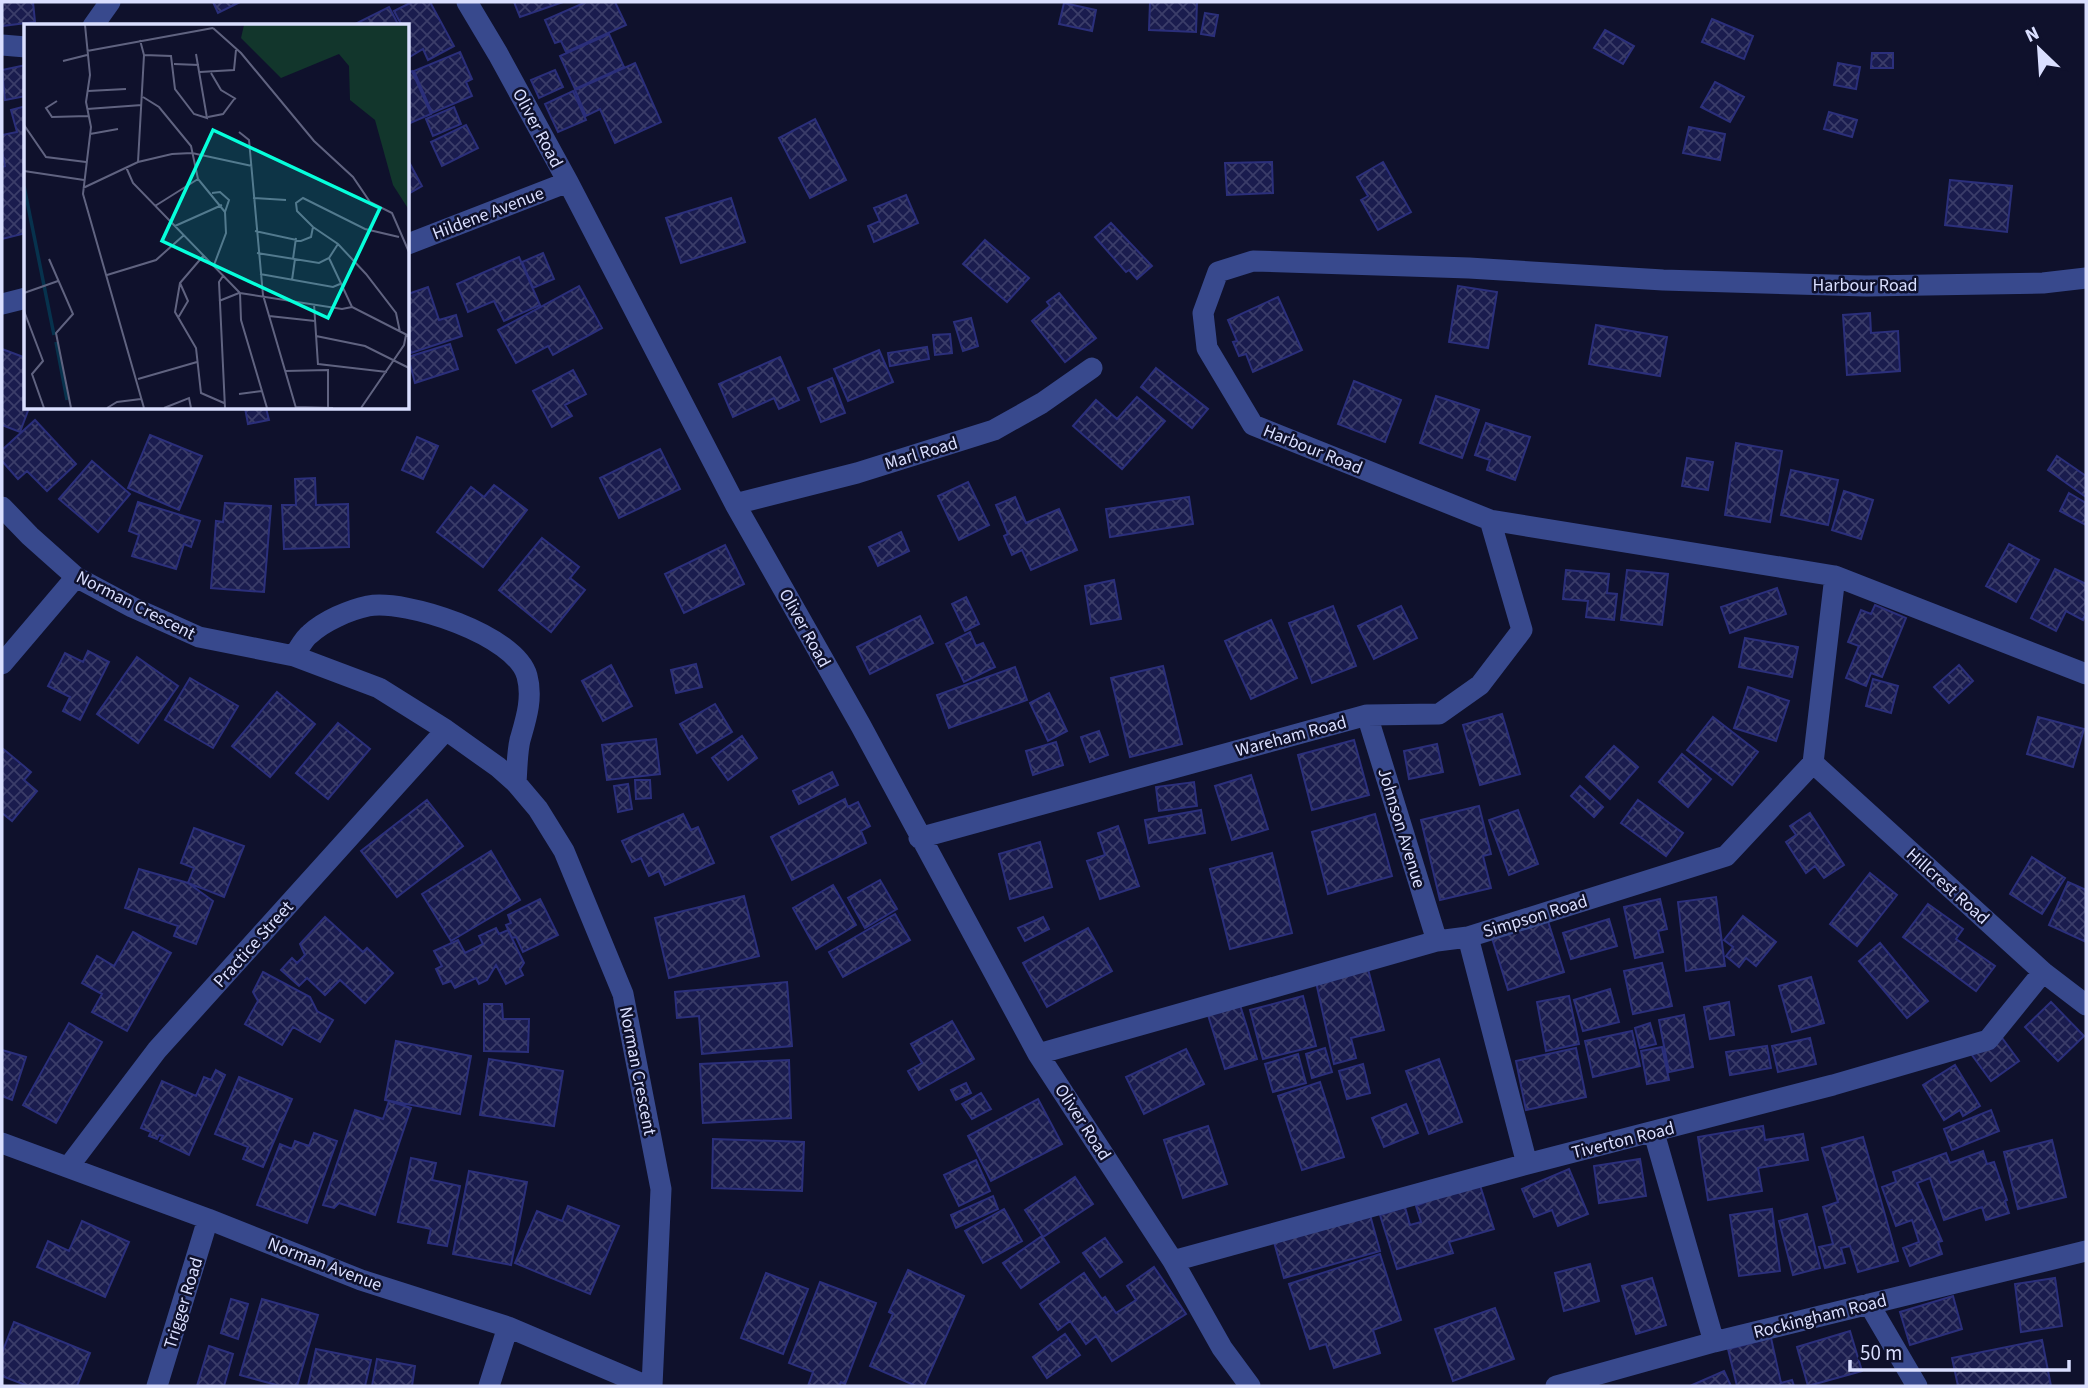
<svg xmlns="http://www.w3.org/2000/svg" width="2088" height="1388" font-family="'Source Sans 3',sans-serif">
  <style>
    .building { fill: url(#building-cross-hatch); stroke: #2b2f7b; stroke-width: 2 }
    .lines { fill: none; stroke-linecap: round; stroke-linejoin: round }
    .minor { stroke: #38498d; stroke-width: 21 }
    .labels { text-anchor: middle; stroke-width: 5; stroke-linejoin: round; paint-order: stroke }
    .street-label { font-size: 18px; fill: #dadfff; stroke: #0f112c }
    .inset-river { fill: none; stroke: #07324d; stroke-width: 3.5 }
    .inset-road { fill: none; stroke: #606380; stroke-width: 2 }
    .view { fill: #06ffdb; fill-opacity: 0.15; stroke: #06ffdb; stroke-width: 3.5 }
    .inset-edge { fill: none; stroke: #dadfff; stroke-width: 3.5 }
  </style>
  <defs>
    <pattern id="building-cross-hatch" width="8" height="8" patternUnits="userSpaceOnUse" patternTransform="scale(1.75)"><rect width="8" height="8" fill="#1a1c4e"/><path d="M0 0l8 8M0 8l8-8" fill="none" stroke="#3b3d69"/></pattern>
  </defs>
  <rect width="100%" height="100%" fill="#0f112c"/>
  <path class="building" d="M2,2H33L35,22L2,26Z
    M213,2H240L218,13Z
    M412,2H430L454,46L428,60L423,49L408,58V26H402L394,11Z
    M514,2H563L520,17Z
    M586,2H615L626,25L566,52L561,41L555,43L545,20Z
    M1150,2H1197L1196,32L1149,30Z
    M1064,3L1096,10L1092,31L1059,24Z
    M389,7L399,26H354L353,25Z
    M1205,13L1218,15L1214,36L1201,34Z
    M1712,19L1753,36L1744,59L1702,42Z
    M1605,30L1634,46L1623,64L1594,48Z
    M609,34L624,67L575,89L560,56Z
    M460,52L472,79L466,82L472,96L432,113L414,71Z
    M1872,53H1893V68H1871Z
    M635,63L661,122L615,143L600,109L586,116L575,90Z
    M1838,63L1860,67L1856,89L1834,85Z
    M26,65V96L5,100L2,70Z
    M555,70L563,87L539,98L531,80Z
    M412,71L431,114L408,124V73Z
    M1715,82L1744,97L1730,122L1701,107Z
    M573,91L586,120L558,132L545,104Z
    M26,106V233L2,239V167L5,166L2,151V135L17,132L11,110Z
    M454,107L461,124L433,136L426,119Z
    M1829,112L1857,120L1852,137L1824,129Z
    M815,119L846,180L810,198L779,138Z
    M466,125L478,148L442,166L431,142Z
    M1689,127L1725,134L1720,160L1683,153Z
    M408,160L422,186L408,194Z
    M1272,162L1273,193L1227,195L1225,163Z
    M1383,162L1411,212L1378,230L1361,200L1368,196L1357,177Z
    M1950,180L2012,186L2007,232L1945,225Z
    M906,195L918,223L874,242L868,226L880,221L874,208Z
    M731,198L745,242L681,263L666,218Z
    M1111,223L1152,266L1137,279L1129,270L1126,272L1095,237Z
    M985,240L1029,278L1007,302L963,264Z
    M543,253L554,279L533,288L522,262Z
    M519,257L540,305L504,321L494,301L468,312L457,284Z
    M579,286L602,328L553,355L548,346L516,363L498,330Z
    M1458,286L1497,292L1488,348L1449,342Z
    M428,287L439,320L456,315L462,336L411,353L408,342V294Z
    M1059,293L1096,338L1065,362L1032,321L1050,306L1047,302Z
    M1278,297L1302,350L1253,372L1246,354L1239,356L1233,342L1237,341L1228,320Z
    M1870,313L1871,333L1898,331L1900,371L1847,375L1843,315Z
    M971,318L978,346L963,351L954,322Z
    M1596,325L1667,337L1660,376L1589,364Z
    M950,334L952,353L935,355L933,335Z
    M450,344L458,369L415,383L408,357Z
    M927,347L929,359L890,366L888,353Z
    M2,349L26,358V408H29L20,432L2,425Z
    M879,350L893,382L848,401L834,369Z
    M780,357L799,400L779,409L774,398L733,417L719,384Z
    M1156,368L1208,409L1192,428L1141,387Z
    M573,370L586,394L565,405L572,416L552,427L533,391Z
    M832,378L845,413L821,422L808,388Z
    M1354,381L1401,400L1385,442L1338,424Z
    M1436,396L1479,410L1462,458L1420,443Z
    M1137,397L1165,421L1122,469L1073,426L1096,400L1117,419Z
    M245,408H266L269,420L248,424Z
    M35,420L76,464L47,491L27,471L18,479L2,461V450Z
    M1486,423L1530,437L1515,480L1487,470L1490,460L1475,455Z
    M150,435L202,456L179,510L128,488Z
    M417,437L438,446L423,479L402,470Z
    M1736,443L1782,451L1770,522L1725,515Z
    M660,449L680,489L619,518L600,478Z
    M2057,456L2086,476V497L2048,470Z
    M1687,458L1713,462L1708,490L1682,486Z
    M92,461L130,494L98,532L59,499Z
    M1791,470L1838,480L1828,525L1781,515Z
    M315,478L316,505L348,504L349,547L284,549L282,505H296L295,479Z
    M968,482L989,525L959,540L938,496Z
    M494,485L527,510L483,567L437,532L471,487L484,497Z
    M1844,491L1873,500L1861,539L1832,530Z
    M2069,493L2086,503V525L2060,511Z
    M1015,497L1026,523L1059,509L1077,550L1031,570L1022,550L1012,555L1004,536L1008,534L996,505Z
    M1189,497L1193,524L1110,537L1106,509Z
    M138,502L200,521L191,547L184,544L176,569L132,556L139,535L129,531Z
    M225,503L271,506L264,592L211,588L216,521L223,522Z
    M901,532L909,551L878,566L869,547Z
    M542,538L579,567L570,578L585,590L551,632L499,590Z
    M2009,544L2039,560L2016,602L1986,586Z
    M725,545L744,584L684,613L665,574Z
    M2055,569L2086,584V613L2083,620L2066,611L2056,631L2031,618Z
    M1566,570L1609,574L1607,593L1617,594L1614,620L1586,617L1588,601L1563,599Z
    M1627,570L1668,574L1662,625L1621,620Z
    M1114,580L1121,619L1091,624L1085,586Z
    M1777,588L1786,614L1730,633L1721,607Z
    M966,597L979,624L965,631L952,604Z
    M1875,605L1906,618L1882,677L1871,673L1866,686L1846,678L1859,646L1848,642L1861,610L1871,614Z
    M1333,606L1356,666L1312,683L1289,623Z
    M1401,606L1417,638L1374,659L1358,626Z
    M920,616L933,643L870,674L857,647Z
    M1271,620L1297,678L1251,699L1225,641Z
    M970,632L976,646L983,643L995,667L964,682L946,644Z
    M1745,638L1798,647L1792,677L1739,667Z
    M88,651L109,662L80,720L63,711L70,697L48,686L65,653L83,662Z
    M137,657L178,686L138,743L97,714Z
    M696,664L702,687L676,693L671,670Z
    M611,665L632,706L603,721L582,681Z
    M1959,665L1973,681L1949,703L1934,687Z
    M1163,666L1182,744L1130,757L1111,678Z
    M1015,667L1027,700L949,728L937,695Z
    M190,678L238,706L213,748L165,720Z
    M1873,679L1898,686L1891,713L1866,706Z
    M1748,687L1789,701L1776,741L1734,728Z
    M277,692L315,724L270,777L232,746Z
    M1049,693L1067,731L1048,741L1030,703Z
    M715,704L732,732L697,753L680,724Z
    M1502,714L1520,774L1480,785L1463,725Z
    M1713,717L1758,752L1732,785L1687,750Z
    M2038,717L2084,729L2073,767L2027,754Z
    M338,723L370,749L328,799L296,773Z
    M1099,731L1108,755L1090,762L1081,737Z
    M742,736L757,758L728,780L712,758Z
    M656,739L660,774L607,780L602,745Z
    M1354,740L1369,795L1312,810L1298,755Z
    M1056,742L1063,765L1033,775L1026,751Z
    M1437,744L1443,772L1409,779L1404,751Z
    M1614,746L1638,767L1610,799L1586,777Z
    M2,748L31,772L24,780L37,791L12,821L2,813Z
    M1682,754L1711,779L1688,807L1659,782Z
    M832,772L838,785L799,804L793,791Z
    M1251,775L1268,829L1232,840L1215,786Z
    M635,780H650L651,798L636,799Z
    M1194,782L1197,806L1159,811L1156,787Z
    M628,784L632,809L618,812L614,786Z
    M1580,786L1603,807L1594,817L1571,796Z
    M845,799L848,807L858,802L870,826L861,831L866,843L792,880L771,837Z
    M427,800L463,846L397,897L361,851Z
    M1638,800L1683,833L1666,856L1621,823Z
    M1479,806L1491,854L1483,856L1491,888L1440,900L1421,820Z
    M1201,810L1205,833L1149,843L1145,820Z
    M1518,810L1538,864L1509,875L1489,820Z
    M1810,813L1844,865L1824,878L1815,866L1806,873L1786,842L1796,835L1790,826Z
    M683,814L691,830L698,827L714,863L665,885L659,871L649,876L641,858L632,862L622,841Z
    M1375,814L1392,876L1328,894L1312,832Z
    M1118,826L1139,886L1100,899L1087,861L1105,855L1098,833Z
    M194,828L244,846L224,897L188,883L194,868L181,863Z
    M1040,842L1052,887L1010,899L999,854Z
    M491,851L520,900L451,941L422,894Z
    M1272,853L1292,933L1230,949L1210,869Z
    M2032,857L2065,878L2042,914L2010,894Z
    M139,869L188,883L213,901L196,944L174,936L178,926L125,908Z
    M1870,873L1897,895L1857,946L1830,924Z
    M880,880L897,909L865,928L848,898Z
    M2068,882L2086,890V942L2049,925Z
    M833,885L856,925L816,949L793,908Z
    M744,896L759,956L669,978L655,918Z
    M1716,897L1725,966L1686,971L1678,902Z
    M540,899L558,935L523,952L516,937L512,938L506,925L511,923L508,915Z
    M1660,899L1667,929L1658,931L1663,952L1635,958L1624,907Z
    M1928,904L1963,929L1956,939L1995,966L1976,991L1903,937Z
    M895,914L910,940L843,977L829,952Z
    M1743,916L1776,942L1756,966L1746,958L1739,967L1726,956L1733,947L1724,940Z
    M325,917L363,952L367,948L393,973L365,1003L340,980L325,995L307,978L299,986L281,970L292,958L297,963L305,955L300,944Z
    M1043,917L1049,929L1025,941L1018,928Z
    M1547,918L1564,972L1508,990L1491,935Z
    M1609,919L1617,946L1571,959L1563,933Z
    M496,928L499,934L508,930L524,963L520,969L523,975L506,984L496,965L487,980L479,984L476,978L455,988L451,981L443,984L436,969L442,966L434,951L458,940L465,953L483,944L479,936Z
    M1088,928L1112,971L1047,1007L1023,963Z
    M133,932L171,953L127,1031L92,1012L102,994L82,983L97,956L114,966Z
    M1880,943L1928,1001L1907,1018L1859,961Z
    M1662,963L1672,1006L1633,1014L1624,971Z
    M1368,969L1384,1030L1351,1038L1356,1058L1334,1064L1316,982Z
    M263,972L310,997L317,1011L333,1020L320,1042L293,1027L282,1045L245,1024L258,1001L253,992Z
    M1811,977L1824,1023L1792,1032L1779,986Z
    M787,982L792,1046L702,1054L699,1016L677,1018L675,992Z
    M1610,989L1619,1022L1583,1031L1574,1000Z
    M1303,996L1316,1046L1263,1059L1250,1010Z
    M1569,996L1579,1044L1546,1051L1537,1002Z
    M1729,1002L1734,1035L1710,1039L1704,1007Z
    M2051,1002L2084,1036L2058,1061L2025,1027Z
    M484,1004H502L503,1019H529L528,1052L484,1051Z
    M1240,1005L1257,1059L1225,1069L1208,1015Z
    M1684,1015L1693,1067L1669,1072L1659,1020Z
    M952,1021L974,1059L919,1090L908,1071L922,1063L911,1044Z
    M69,1023L102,1042L56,1123L23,1105Z
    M1650,1023L1656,1044L1640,1048L1635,1028Z
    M1632,1031L1640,1066L1593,1077L1585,1041Z
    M1997,1031L2019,1061L1991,1081L1969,1051Z
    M1810,1038L1816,1064L1778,1072L1772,1046Z
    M396,1041L471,1056L460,1114L385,1100Z
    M1767,1046L1771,1068L1730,1075L1726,1052Z
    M1662,1047L1669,1080L1647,1084L1641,1051Z
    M1325,1048L1332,1072L1312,1078L1306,1054Z
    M1576,1048L1586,1097L1526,1110L1516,1061Z
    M1186,1049L1204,1084L1144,1114L1126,1077Z
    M2,1050L26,1057L12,1100L2,1096Z
    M1298,1054L1306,1083L1273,1092L1265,1064Z
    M489,1059L563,1071L554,1126L480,1115Z
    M1439,1059L1462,1122L1429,1134L1406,1071Z
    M789,1060L791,1118L703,1123L700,1064Z
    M1363,1064L1370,1093L1347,1099L1339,1071Z
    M1955,1065L1980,1106L1963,1116L1960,1110L1944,1120L1923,1085Z
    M216,1070L225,1075L189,1155L160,1141L163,1136L159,1135L157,1139L149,1136L151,1132L141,1128L162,1081L196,1096L204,1077L211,1080Z
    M239,1077L292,1099L263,1167L243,1159L248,1147L215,1134Z
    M1320,1082L1344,1157L1302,1170L1278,1096Z
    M966,1083L971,1093L956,1100L951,1090Z
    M981,1093L991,1109L972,1119L962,1104Z
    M1038,1099L1062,1144L991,1181L968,1136Z
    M389,1101L411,1108L375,1215L339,1203L334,1208L323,1205L355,1110L383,1119Z
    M1406,1104L1418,1133L1384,1147L1372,1118Z
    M1991,1110L1999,1131L1952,1150L1944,1129Z
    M1208,1126L1227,1184L1183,1198L1164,1140Z
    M1763,1126L1765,1140L1803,1134L1808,1160L1758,1168L1762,1191L1708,1200L1698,1137Z
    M314,1133L337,1141L307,1223L257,1205L280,1144L292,1149L295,1141L309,1146Z
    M1863,1137L1898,1261L1858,1272L1850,1246L1841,1248L1845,1263L1825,1268L1819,1247L1833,1244L1823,1207L1838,1202L1822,1148Z
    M713,1139L804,1142L802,1191L712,1188Z
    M2052,1140L2066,1197L2018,1209L2004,1152Z
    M1983,1151L1987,1164L1994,1162L2007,1200L2005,1201L2009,1213L1986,1220L1982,1207L1944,1220L1930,1178L1917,1183L1942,1241L1938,1242L1942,1254L1910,1266L1903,1248L1919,1242L1912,1220L1896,1226L1882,1187L1896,1182L1893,1172L1946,1153L1950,1163Z
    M411,1158L436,1163L432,1180L460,1186L447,1246L428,1243L431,1229L398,1222Z
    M1640,1159L1646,1196L1599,1203L1594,1166Z
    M976,1160L990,1191L959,1206L944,1175Z
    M1569,1169L1588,1214L1558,1226L1552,1210L1534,1217L1522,1189Z
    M469,1171L527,1182L511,1265L453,1254Z
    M1075,1177L1093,1204L1043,1237L1025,1210Z
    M1478,1179L1494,1229L1449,1242L1453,1253L1397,1269L1380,1215L1405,1207L1410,1225L1421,1222L1416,1206Z
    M993,1196L998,1209L956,1228L951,1215Z
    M1367,1204L1380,1251L1284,1278L1271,1231Z
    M568,1206L619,1226L590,1294L515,1263L537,1211L562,1221Z
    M1004,1209L1022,1241L983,1263L965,1231Z
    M1772,1209L1780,1271L1739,1276L1730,1215Z
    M1807,1214L1820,1268L1793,1275L1779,1221Z
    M82,1221L129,1242L105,1297L37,1267L48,1241L69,1251Z
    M1042,1236L1059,1262L1021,1288L1003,1263Z
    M1105,1238L1122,1262L1100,1277L1083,1253Z
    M1380,1254L1401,1320L1373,1330L1380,1353L1334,1368L1326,1344L1310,1349L1289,1284Z
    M1590,1264L1599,1301L1564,1311L1555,1273Z
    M1154,1267L1186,1314L1112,1361L1096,1336L1086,1344L1070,1321L1058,1330L1040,1304L1084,1273L1102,1299L1105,1297L1116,1313L1136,1300L1127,1286Z
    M908,1270L964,1296L924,1386H916L870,1366L893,1314L889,1312Z
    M766,1273L808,1289L783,1354L741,1338Z
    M1652,1278L1666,1325L1636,1334L1622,1286Z
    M2055,1278L2062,1326L2021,1332L2015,1284Z
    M820,1282L876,1303L845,1384L841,1382L839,1386H808L813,1372L789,1363Z
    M1953,1296L1962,1329L1910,1345L1900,1312Z
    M231,1299L248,1304L238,1339L221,1333Z
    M262,1299L318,1315L297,1386H280L240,1375Z
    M1495,1308L1514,1359L1453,1381L1435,1329Z
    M14,1322L90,1353L77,1386H28L2,1376V1353Z
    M1850,1331L1862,1371L1808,1386L1797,1347Z
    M1065,1334L1080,1355L1047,1378L1033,1357Z
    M1771,1338L1781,1383L1792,1380L1794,1386H1737L1728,1349Z
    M2042,1340L2051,1386H1958L1952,1358Z
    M209,1346L233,1354L224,1386H197Z
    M316,1349L371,1360L365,1386H308Z
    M377,1359L415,1366L412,1386H372Z
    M1724,1371L1731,1386H1690Z"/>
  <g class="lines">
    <path class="minor" d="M467,2L498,54L568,182L735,504L861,726L1038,1054L1173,1261L1222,1348L1250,1386
      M93,26L110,2
      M2,45L26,47
      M408,244L568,182
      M2086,278L2043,283L1866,286L1663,280L1469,268L1253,261L1218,272L1203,313L1207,348L1253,425L1490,520L1835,576L2086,674
      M2,304L26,298
      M735,504L857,473L994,430L1042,403L1092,368
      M2,507L30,536L76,577L132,607L199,637L294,656L379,688L446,730L498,767L516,783L538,809L564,851L623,994L661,1189L652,1386
      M294,656C299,649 303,639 310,634C324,621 349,610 368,606C406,599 516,635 527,676C533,698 526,719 520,740C517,753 517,769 516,783
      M2,664L76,577
      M1367,715L1437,941
      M1813,763L2043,972L2086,1005
      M919,838L1367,715L1439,714L1480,685L1522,630L1490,520
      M1468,937L1527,1164
      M1038,1054L1437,941L1468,937L1726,856L1813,763L1835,576
      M1654,1133L1714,1342
      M2,1143L208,1219L361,1280L508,1327L647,1386
      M69,1166L157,1050L446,730
      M1173,1261L1527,1164L1833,1085L1988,1040L2043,972
      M1869,1304L1917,1386
      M157,1386L208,1219
      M489,1386L508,1327
      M1556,1386L1714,1342L2086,1251"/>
  </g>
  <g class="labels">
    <g class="street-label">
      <text transform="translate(538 128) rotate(62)" y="6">Oliver Road</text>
      <text transform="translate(488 213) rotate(-21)" y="6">Hildene Avenue</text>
      <text x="1865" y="291">Harbour Road</text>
      <text transform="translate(1313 449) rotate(22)" y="6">Harbour Road</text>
      <text transform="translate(921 453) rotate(-17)" y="6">Marl Road</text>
      <text transform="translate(136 605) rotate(27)" y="6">Norman Crescent</text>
      <text transform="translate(805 628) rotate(61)" y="6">Oliver Road</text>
      <text transform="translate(1291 736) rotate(-15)" y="6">Wareham Road</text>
      <text transform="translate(1402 828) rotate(73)" y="6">Johnson Avenue</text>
      <text transform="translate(1948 886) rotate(42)" y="6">Hillcrest Road</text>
      <text transform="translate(1535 916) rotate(-17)" y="6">Simpson Road</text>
      <text transform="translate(253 944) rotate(-48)" y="6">Practice Street</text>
      <text transform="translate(638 1071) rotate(79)" y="6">Norman Crescent</text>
      <text transform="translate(1083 1122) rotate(57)" y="6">Oliver Road</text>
      <text transform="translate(1623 1140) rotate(-14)" y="6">Tiverton Road</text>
      <text transform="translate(325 1264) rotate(21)" y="6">Norman Avenue</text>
      <text transform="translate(183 1303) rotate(-73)" y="6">Trigger Road</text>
      <text transform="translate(1820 1316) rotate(-14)" y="6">Rockingham Road</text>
    </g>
  </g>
  <g transform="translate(24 24)">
    <rect width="385" height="385" fill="#0f112c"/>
    <path d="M220,1H385V186L369,161L351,96L326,76L325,42L315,30L257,54L217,14Z" fill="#12362c"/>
    <path class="inset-river" d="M0,162L30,311M32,318L43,376"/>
    <path class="inset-road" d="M61,1L66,51L62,78L67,103L59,170L120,384M189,4L217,29L290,117L329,153L346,178L368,189L385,228M63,27L189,4M120,31L147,32L151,65L170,90L183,94L172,30M39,37L63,31M150,40L175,41M176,48L210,46L212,26M187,49L197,66L212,75M64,67L102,65M119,73L135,83L167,122L174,155L201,188L202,209L190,241M33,77L22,84L28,93L64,92M63,85L118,81M184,93L199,90L211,74M0,101L22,133L62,138M215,108L225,116L239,271L272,384M66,110L94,105M114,138L120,31L116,16M102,143L109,159L216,269L318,285L328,283M0,147L60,156M59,164L114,138L148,130L168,129L228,142M188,169L196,168L205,176L201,188M229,174L262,176M131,182L174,155M151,202L198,181M231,207L277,217L287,213L289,203M375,213L341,205L279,174L272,179L273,187L289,203L314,220L342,250L372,289L376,308M233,229L295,239L305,234L314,220M180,231L156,259L151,288L172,324L177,369L200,379M305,234L328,283L385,312M25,235L49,290L32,309L47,384M269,235L272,214M236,250L309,263L316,260M83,251L132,236L160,211M199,252L195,258L201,384M268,256L271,235M0,269L34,257M216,269L217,296L243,384M195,277L215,269M290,280L294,341M0,287L19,337L8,350L20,384M245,292L291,297M154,294L164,277L156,259M292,312L341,322L385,344M294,340L363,348M261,347L304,346V384M114,355L173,338M215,370L238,367M272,383L309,384M83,384L93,378L117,375M140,384L165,374L167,384M337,384L380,321L382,311"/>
    <path class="view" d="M189,106L356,184L304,294L138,217Z"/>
    <rect width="385" height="385" class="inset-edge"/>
  </g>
  <rect width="2088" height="1388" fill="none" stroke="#dadfff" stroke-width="7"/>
  <g transform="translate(2039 49) rotate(335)" stroke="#0f112c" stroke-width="5" paint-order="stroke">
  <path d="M0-5L12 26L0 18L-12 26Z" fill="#dadfff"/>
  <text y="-10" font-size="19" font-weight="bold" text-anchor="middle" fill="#dadfff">N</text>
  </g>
  <path d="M1850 1360v10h219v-10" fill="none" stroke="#dadfff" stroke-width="3.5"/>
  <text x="1860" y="1360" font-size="21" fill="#dadfff" stroke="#0f112c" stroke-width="5" paint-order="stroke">50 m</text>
</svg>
